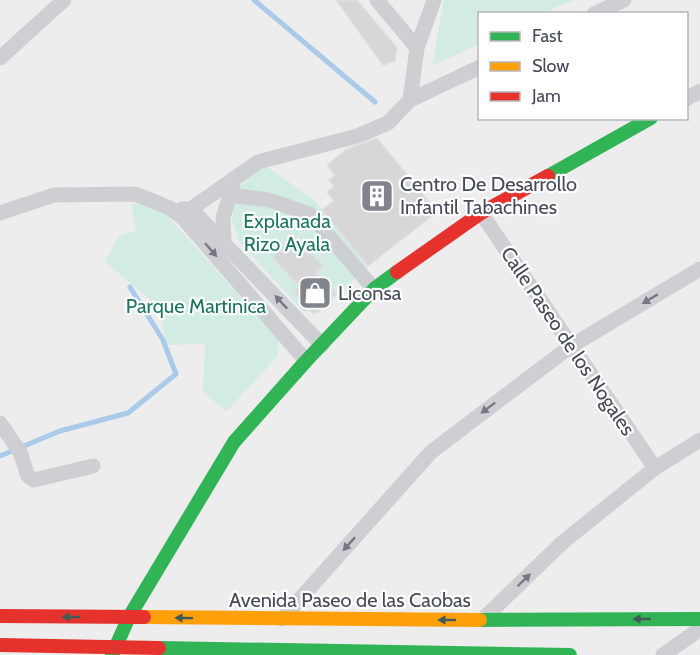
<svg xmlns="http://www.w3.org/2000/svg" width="700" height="655" font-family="Cabin,sans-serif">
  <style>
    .green { fill: #d2ece3 }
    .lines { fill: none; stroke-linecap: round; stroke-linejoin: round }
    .stream { stroke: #a9cae8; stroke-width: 5 }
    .building { fill: #d7d6d9; stroke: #dfdfe0; stroke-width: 1.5 }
    .street { stroke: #cecfd3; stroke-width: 15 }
    .fast { stroke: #30b455; stroke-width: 14 }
    .slow { stroke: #ff9f0a; stroke-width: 14 }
    .jam { stroke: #e5322d; stroke-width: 14 }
    .oneway { fill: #767984 }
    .oneway2 { fill: #435b58 }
    .labels { text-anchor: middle; stroke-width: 4.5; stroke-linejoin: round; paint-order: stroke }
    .poi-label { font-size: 20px; fill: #464b59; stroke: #fff; text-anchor: start }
    .park-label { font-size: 20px; fill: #1c7560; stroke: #fff }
    .street-label { font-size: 20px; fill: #464b59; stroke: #fff }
  </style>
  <rect width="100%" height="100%" fill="#eeeded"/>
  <path class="green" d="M444,0H573L544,13L480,14L479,44L432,66Z
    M264,165L312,198L368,266L319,313L304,312L239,242L232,220L234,199L244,181Z
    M131,204H149L165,213L279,340L277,357L226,412L203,391L205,344L167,345L157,305L105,262L119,236L136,231Z"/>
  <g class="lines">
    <path class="stream" d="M254,0L375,102
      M0,456L60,431L128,413L176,374L163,340L130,287"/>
  </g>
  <path class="building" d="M336,0H357L397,48L395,61L383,65Z
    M377,138L437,212L368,266L322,210L334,201L327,192L334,187L329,180L335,175L327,165L347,149Z
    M295,236L323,266L316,273L336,294L314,314L294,293L300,287L272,257Z"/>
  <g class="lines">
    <path class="street" d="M377,0L417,48
      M594,14L624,0
      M0,58L64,0
      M686,99L700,91
      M410,100L417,48L434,0
      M230,195L269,200L310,214L374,289
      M182,209H191L322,345
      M0,213L54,195L135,194L170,208L184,219L306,361
      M481,213L655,468
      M184,219L191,209L258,162L357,136L388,123L410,100L480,67
      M224,241L223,217L233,186
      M0,423L20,452L28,476L34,480L93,466
      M282,619L431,452L571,346L700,269
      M482,620L563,542L655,468L700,440
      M663,655L700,629"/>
    <path class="fast" d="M548,176L651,118
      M480,620L700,619
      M159,648L570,655
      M112,655L129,617L234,442L306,361L374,289L397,272"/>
    <path class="slow" d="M144,617L480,620"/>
    <path class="jam" d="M397,272L481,213L548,176
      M0,616L144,617
      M0,645L159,648"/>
  </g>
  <defs><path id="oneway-solid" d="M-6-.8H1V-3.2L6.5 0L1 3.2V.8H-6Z" transform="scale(1.5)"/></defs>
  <g class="oneway">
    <use href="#oneway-solid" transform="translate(211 250) rotate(49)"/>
    <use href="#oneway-solid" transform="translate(650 299) rotate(149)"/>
    <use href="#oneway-solid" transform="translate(281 302) rotate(-133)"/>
    <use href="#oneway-solid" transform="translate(488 408) rotate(143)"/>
    <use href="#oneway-solid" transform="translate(349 544) rotate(132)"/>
    <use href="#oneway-solid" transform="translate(524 580) rotate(-44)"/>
  </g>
  <g class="oneway2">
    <use href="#oneway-solid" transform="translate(71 617) rotate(-180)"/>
    <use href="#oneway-solid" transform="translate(184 618) rotate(-179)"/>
    <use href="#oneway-solid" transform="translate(642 619) rotate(180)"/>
    <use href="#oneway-solid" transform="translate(447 620) rotate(-180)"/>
  </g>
  <defs>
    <g id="building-square" transform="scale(1.725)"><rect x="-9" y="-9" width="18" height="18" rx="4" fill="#81848d" stroke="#fff"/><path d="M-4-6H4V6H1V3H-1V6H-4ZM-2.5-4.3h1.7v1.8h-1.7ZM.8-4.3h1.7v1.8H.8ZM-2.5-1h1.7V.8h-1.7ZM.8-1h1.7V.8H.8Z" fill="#fff"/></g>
    <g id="shop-square" transform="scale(1.725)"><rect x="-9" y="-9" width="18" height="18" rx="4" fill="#81848d" stroke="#fff"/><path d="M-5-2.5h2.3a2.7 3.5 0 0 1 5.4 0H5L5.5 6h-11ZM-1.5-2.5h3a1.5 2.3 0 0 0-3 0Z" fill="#fff"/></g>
  </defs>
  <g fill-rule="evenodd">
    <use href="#building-square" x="377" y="196"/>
    <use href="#shop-square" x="315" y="293"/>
  </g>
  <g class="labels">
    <g class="poi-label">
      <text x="400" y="191">Centro De Desarrollo<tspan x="400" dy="23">Infantil Tabachines</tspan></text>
      <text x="338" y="300">Liconsa</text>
    </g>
    <g class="park-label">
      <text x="287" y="228">Explanada<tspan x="287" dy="23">Rizo Ayala</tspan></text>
      <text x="196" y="313">Parque Martinica</text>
    </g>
    <g class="street-label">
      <text transform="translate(568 341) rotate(56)" y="7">Calle Paseo de los Nogales</text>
      <text x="350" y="607">Avenida Paseo de las Caobas</text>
    </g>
  </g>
  <rect x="478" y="12" width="210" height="108" fill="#ffffff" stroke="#b5b7bd" stroke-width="1.5"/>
  <rect x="490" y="32" width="30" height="9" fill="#30b455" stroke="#b5b7bd" stroke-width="1.5"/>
  <text x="532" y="42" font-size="18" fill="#464b59">Fast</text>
  <rect x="490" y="62" width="30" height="9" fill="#ff9f0a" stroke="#b5b7bd" stroke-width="1.5"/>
  <text x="532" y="72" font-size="18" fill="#464b59">Slow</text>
  <rect x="490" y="92" width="30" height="9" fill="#e5322d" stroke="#b5b7bd" stroke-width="1.5"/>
  <text x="532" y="102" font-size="18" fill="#464b59">Jam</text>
</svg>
